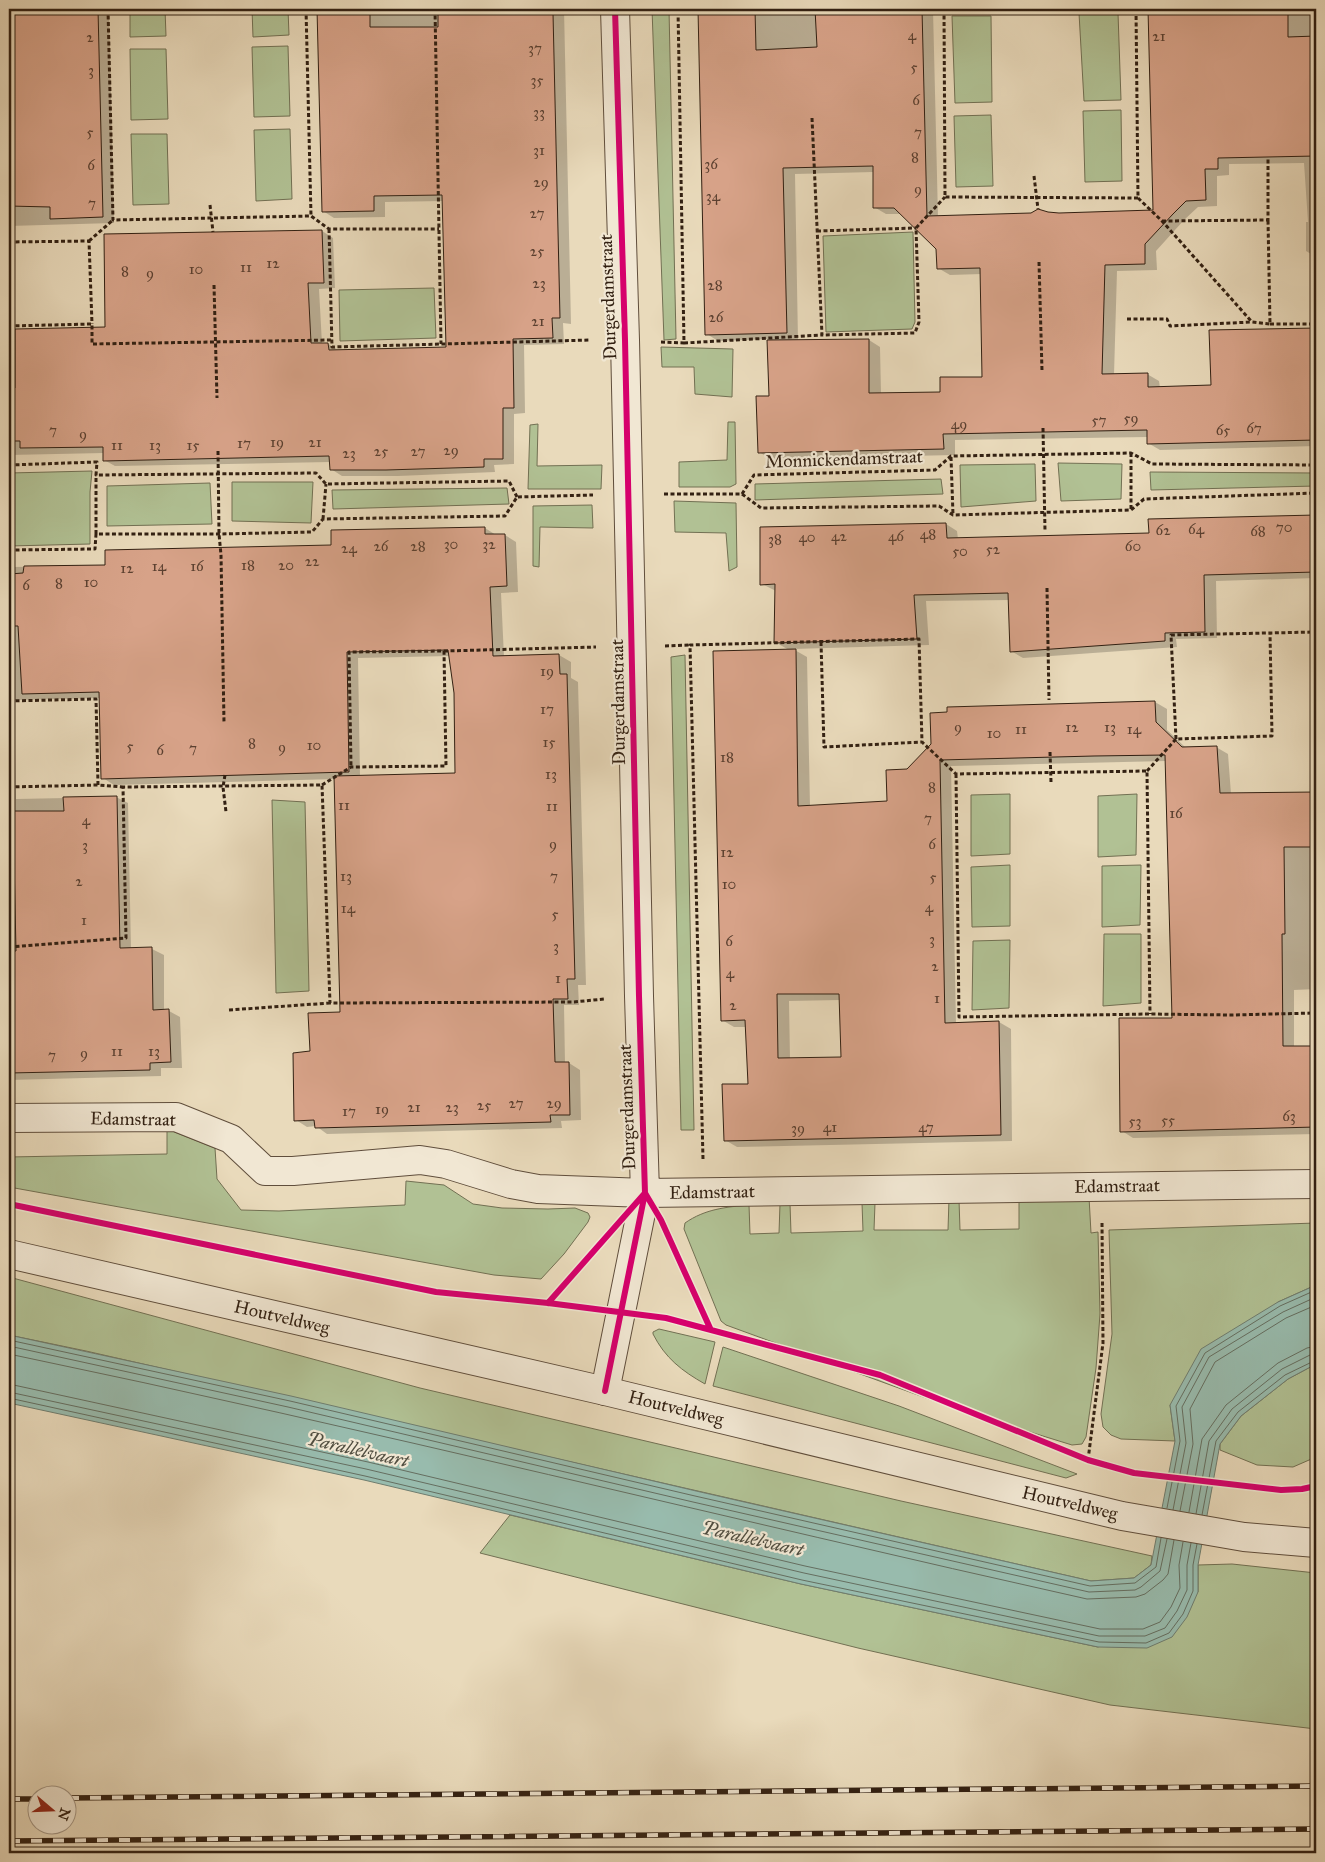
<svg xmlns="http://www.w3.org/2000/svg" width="1325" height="1862" font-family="'IM FELL Great Primer',serif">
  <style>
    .green { fill: #b1c194; stroke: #727053 }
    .water { fill: #98bbad; stroke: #6f7d6f }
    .shadow { fill: #0003; fill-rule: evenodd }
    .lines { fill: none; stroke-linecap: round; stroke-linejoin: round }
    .shore { stroke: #656e60; stroke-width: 1 }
    .building { fill: #d7a288; stroke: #322012; fill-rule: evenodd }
    .minor-casing { stroke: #604e3c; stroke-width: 30 }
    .tertiary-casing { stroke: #604e3c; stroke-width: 30 }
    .path { stroke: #322012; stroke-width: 3; stroke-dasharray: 4 2.5; stroke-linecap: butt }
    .minor { stroke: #f1e7d3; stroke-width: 28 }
    .tertiary { stroke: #f1e7d3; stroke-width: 28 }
    .rail-casing { stroke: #322012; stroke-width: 5.5 }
    .rail { stroke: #f1e7d3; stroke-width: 4; stroke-dasharray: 11; stroke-linecap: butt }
    .cycleway-casing { stroke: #f1e7d3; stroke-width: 9 }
    .cycleway { stroke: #d6006c; stroke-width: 6 }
    .labels { text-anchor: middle; stroke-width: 4.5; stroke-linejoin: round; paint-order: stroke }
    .number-label { font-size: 15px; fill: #5b4030 }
    .street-label { font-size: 18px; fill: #322012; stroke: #f1e7d3 }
    .water-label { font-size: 19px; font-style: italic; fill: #514e40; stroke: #f1e7d3 }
  </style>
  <rect width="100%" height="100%" fill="#e9dabb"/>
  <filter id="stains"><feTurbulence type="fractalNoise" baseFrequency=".004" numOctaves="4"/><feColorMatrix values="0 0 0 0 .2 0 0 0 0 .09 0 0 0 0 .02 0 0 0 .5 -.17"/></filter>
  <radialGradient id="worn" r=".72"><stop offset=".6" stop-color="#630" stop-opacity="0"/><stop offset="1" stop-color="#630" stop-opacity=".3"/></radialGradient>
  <path class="green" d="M130,9H165L166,36L130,37Z
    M252,9H288L289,35L253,37Z
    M652,9H669L676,339L664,340Z
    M1079,13H1118L1121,100L1084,101Z
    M952,16H991L992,102L955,103Z
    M288,46L290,116L254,117L252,47Z
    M130,49H166L168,119L131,120Z
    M1121,110L1122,181L1085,182L1083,111Z
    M991,115L993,186L956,187L954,116Z
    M290,129L292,199L256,201L254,130Z
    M131,134H167L169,204L133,205Z
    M913,232L915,322L912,329L826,332L823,236Z
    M434,288L436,338L340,341L339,290Z
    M661,347L733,349L732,397L695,394L694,367H662Z
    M728,422H735L736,484L730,487H679V462L727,460Z
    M538,424L537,466L602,465L601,489H528L530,425Z
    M1058,463L1122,464L1121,499L1061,501Z
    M1035,464L1036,501L961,507L960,465Z
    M92,471L90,492V544L9,546V473Z
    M1150,472L1316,473V486L1151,490Z
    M941,479L943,494L755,500V484Z
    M232,482H313L311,523L232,521Z
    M210,483L212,524L107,526V486Z
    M507,488L509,504L333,509L332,490Z
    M674,501L736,503L737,567L729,571L726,533L675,532Z
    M592,505L593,528L540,527L539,567L533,566V506Z
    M685,655L694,1130H681L671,657Z
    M1010,794V854L971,856V795Z
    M1137,794L1136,855L1098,857V796Z
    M272,800L305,802L309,991L276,993Z
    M1010,865V926L972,927L971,867Z
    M1141,865L1140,925L1102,927V866Z
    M1104,934H1141V1003L1103,1006Z
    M1010,940L1009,1008L972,1010L973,941Z
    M167,1129L215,1148L217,1179L241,1210L279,1211L405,1205L406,1181L444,1185L473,1204L502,1208L548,1209L575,1208L588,1213L590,1217L588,1222L564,1254L541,1279L494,1275L9,1187V1157L167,1154Z
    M1019,1197H1089L1091,1233L1098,1232L1100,1314L1096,1368L1086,1437L1082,1444L1072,1445L959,1410L726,1325L721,1321L684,1229L685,1223C705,1209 726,1207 749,1205L750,1234L779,1233L780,1204H790L791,1233L863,1231L862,1203H875L874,1230H948L949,1199L959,1200L960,1230L1019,1229Z
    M1316,1223V1285L1278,1302L1170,1405L1175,1441L1121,1439L1111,1435L1103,1427L1101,1414L1112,1334L1109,1230Z
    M9,1277L420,1388L901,1501L1152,1556L1151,1565L1134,1578L1091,1581L86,1351L9,1335Z
    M659,1329L715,1342L705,1384C682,1371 665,1358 653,1334V1332Z
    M723,1347L899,1406L1077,1474L1066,1478L713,1386Z
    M1316,1364V1457L1293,1467L1257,1465L1220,1450V1444L1241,1416L1288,1379Z
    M510,1515L801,1584L1098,1647L1198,1592V1565L1232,1564L1316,1573V1729L1110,1705L858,1648L480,1553Z"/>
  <path class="water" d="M1316,1285V1364L1288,1379L1241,1416L1220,1444L1198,1565V1592L1187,1617L1172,1637L1147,1648L1098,1647L801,1584L364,1480L9,1403V1335L291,1396L696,1491L1091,1581L1134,1578L1151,1565L1175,1441L1170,1405L1201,1349L1278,1302Z"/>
  <path class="shadow" d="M9,9H109L114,223L9,226Z
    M318,9H564L571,324L563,323L564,344L524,345L525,413L514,414V464L494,465L495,472L398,476H342L331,469L330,462L115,466L104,460V453L9,455V331L107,328L322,231L333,238L335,288L319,289L322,344H328L340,351L447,349L443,201L385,202V217L334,218L323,211Z
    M699,9H933L938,217L1154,211L1150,9H1316V257L1306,251V222H1308L1304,163L1229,164V175L1217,176V206L1198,207L1184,220L1156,251L1157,270L1117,271L1114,375L1147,374L1159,381L1160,388L1212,387L1210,331L1316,328V446L1160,450L1148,443V437L955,440V455L771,459L759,452L771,397L768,339L718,341L707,334ZM874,172V207L886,214H902L938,249V268L950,275L982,274L984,378L941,393L881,394L880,347L869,340H798L795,174Z
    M1316,516V578L1216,581L1217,638L1176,639L1177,647L1023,658L1011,651L1010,600L926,601L929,645L793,649L807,657L810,806L888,802L907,770L933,744L1155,702L1167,709V730L1186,748L1216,747L1228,754L1231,794L1316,793V989L1294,990V1047H1316V1134L1133,1138L1122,1131L1173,1019L1167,761L951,766L956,1024L999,1022L1011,1029L1012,1141L737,1147L725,1140L749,1085L747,1027H734L722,1020L789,650L775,642L776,591L762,584L946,524L957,531L958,539L1150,534V520ZM840,1000L842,1058L790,1059L789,1001Z
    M485,528L496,535H505L516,542L518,592L501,593L504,657L559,655L571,662V678L578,682L586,985H578L579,1005H564L565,1063H569L580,1070L581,1120L561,1121L562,1128L327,1134L316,1126L307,1127L296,1120L311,1053L341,1013L336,779L114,785L103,778L101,698L14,700L16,799L116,797L128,803L131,949H152L164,955V1011H169L180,1017L182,1068H161V1076L9,1080V567L107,566L333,546ZM450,656L455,693L456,774L360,776L358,658Z"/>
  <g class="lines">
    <path class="shore" d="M9,1340L290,1401L695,1496L1090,1586L1135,1583L1156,1567L1161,1538
      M9,1346L288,1407L693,1502L1089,1592L1135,1590L1141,1587L1160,1571L1167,1539
      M9,1354C370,1429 728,1519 1087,1599L1136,1597L1145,1594L1163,1580L1168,1574L1174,1540
      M9,1384L368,1462L805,1566L1100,1629H1143L1160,1622L1171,1607L1180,1588L1179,1565L1183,1542
      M9,1392L366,1469L804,1573L1099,1636H1145L1165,1628L1177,1611L1187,1590V1565L1191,1543
      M9,1398L365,1476L802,1580L1099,1642L1146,1643L1169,1633L1183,1614L1193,1591V1565L1197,1544
      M1167,1508L1180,1441L1176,1406L1205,1353L1280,1306L1316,1290
      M1173,1510L1186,1443L1182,1407L1209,1357L1283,1312L1316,1297
      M1180,1511L1193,1444L1190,1409L1215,1362L1286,1318L1316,1305
      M1189,1512L1202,1439L1226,1405L1278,1363L1307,1348L1316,1346
      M1196,1514L1209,1441L1232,1409L1282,1369L1310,1355L1316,1354
      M1202,1515L1216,1441L1238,1412L1285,1375L1316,1360"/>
  </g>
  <path class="building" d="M9,9H98L103,217L50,219V207L9,206Z
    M317,9H370V27H438V12L492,11V9H545V13H553L560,318H552L553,338L513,339L514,408H503V459H484V467L386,470H330L329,456L103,461V447L20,448V441H9V388H15V329L105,327L104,234L322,230L324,283H308L311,343H328L329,350L446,347L442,195L374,196V211L322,212Z
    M698,9H755L756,50L817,47L815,9H922L927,216L1031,213L1038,209L1048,212L1059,213L1153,210L1148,9H1260V14L1288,13V37L1316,36V156L1218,158V169H1205L1206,200L1186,201L1173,214L1145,244V264L1105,265L1102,374L1148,373V387L1211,385L1209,330L1316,328V440L1147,444V430L943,434L944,449L758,453L756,396H769L767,340L869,339V393L940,392V377H982L980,268L937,269L936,249L894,208H873V166L783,168L787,333L705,335Z
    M1316,515V572L1204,575L1205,632L1165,633V641L1010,652L1008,593L914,595L917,639L774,643L775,584L760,585V527L946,523L947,538L1149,533L1148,519Z
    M485,527V534H505L507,586L490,587L493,656L559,654L560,674H567L575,979H567L568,999H553L555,1062H569L570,1115H550L551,1122L315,1128L314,1120L294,1121L293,1053L310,1051L308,1013L340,1012L334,776L455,773L454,693L448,650L347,652L349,772L101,779L99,692L22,694L18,626H9V574L23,573L24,566L105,565V550L331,545V530Z
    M796,649L798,806L887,801L886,770L907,769L931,744L930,713L947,712V707L1155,701L1156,722L1182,747L1217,746L1220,793L1316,792V847H1284L1285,934H1282L1283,1046H1311V1071H1316V1127L1120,1132L1119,1018H1172L1165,755L1094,756L940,760L945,1023L999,1021L1001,1135L724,1141L722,1084H748L745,1020L721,1021L713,651ZM777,994H839L841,1057L778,1058Z
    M117,796L120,948L152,947L153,1010L169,1009L171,1062L150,1063V1070L9,1073V951H16L13,811H64L63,797Z"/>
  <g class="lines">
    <g class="minor-casing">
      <path id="minor" d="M9,1118L176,1117L231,1139L265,1171H293L420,1160L446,1164L511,1184L538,1189L645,1193L1316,1184
        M605,1391L645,1193L639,996L625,340L615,9"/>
    </g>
    <g class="tertiary-casing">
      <path id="tertiary" d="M9,1254L605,1391L1122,1516L1244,1537L1316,1543"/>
    </g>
    <path class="path" d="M108,9L113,220L311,216L329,229H439
      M306,9L311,216
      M435,9L441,344
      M944,9L945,197L1138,198L1136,9
      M812,118L822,335L915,333L919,322L916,228L945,197
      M1034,176L1038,209
      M1138,198L1162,221L1252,322L1270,324L1268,220
      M210,205L213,232
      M1162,221L1268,220V159
      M329,229L332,347L590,340
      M817,231L916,228
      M89,241L113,220
      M9,242L89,241L92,324
      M1039,262L1042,371
      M214,285L217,398
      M1127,319H1167L1170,326L1251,322
      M1270,324H1316
      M9,326L92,324V344L331,340
      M661,342L684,343L678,9
      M684,343L822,335
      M1043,428L1045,531
      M218,451L219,534L221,555L224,722
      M1131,453V510
      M951,457L953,515
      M9,465L97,462L96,475L316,473L326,484L509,481L517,497
      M664,494H742L761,508L939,506L953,515L1131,510L1144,499L1316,493
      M742,494L754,475L935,470L951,456L1131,453L1152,464L1316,465
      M323,519L326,484
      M96,534V475
      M9,550L95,549L96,534H219L312,532L323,519L505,516L517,497L593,495
      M1047,588L1049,700
      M821,642L824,747L922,742
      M665,646L690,645
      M444,651L596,647
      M9,701L96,699L98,785L123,787
      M1176,739L1171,635L1316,632
      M1050,752L1051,782
      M1147,771L1176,739L1272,736L1270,633
      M956,774L959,1017L1150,1014L1231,1015L1316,1013
      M225,775L223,787L226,812
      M322,785L351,767L446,766L444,651L349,652L351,767
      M9,787L98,785
      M9,947L126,938L123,787L322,785L330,1003L574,1002L604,999
      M229,1010L330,1003
      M703,1159L690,645L919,639L922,742L956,774L1147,771L1150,1014
      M1088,1460L1103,1343L1102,1222"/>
    <use href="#minor" class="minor"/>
    <use href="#tertiary" class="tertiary"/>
    <g class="rail-casing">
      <path id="rail" d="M68,1798L1316,1786
        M9,1799H38
        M9,1841L1316,1829"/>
    </g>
    <use href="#rail" class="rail"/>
    <g class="cycleway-casing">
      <path id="cycleway" d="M645,1193L661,1220L710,1328
        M9,1204L436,1292L548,1303L666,1318L880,1375L1088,1460L1134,1473L1281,1490L1302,1489L1316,1486
        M548,1303L645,1193
        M605,1391L645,1193L639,996L625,340L615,9"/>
    </g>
    <use href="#cycleway" class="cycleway"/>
  </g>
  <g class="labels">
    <g class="number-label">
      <text x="912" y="40">4</text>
      <text x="1159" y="41">21</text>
      <text x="90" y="42">2</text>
      <text x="535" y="53">37</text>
      <text x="914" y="72">5</text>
      <text x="91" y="75">3</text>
      <text x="537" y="85">35</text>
      <text x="916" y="105">6</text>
      <text x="539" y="117">33</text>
      <text x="90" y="137">5</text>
      <text x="918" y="137">7</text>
      <text x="539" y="155">31</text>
      <text x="915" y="162">8</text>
      <text x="711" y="169">36</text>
      <text x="91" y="170">6</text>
      <text x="541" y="187">29</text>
      <text x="918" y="194">9</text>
      <text x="713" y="201">34</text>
      <text x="92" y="208">7</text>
      <text x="537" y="218">27</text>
      <text x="537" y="256">25</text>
      <text x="273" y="268">12</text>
      <text x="246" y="272">11</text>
      <text x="196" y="274">10</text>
      <text x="125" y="276">8</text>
      <text x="150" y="278">9</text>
      <text x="539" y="288">23</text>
      <text x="715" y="290">28</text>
      <text x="716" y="322">26</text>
      <text x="538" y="326">21</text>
      <text x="1131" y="423">59</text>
      <text x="1099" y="425">57</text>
      <text x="959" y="429">49</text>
      <text x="1254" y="433">67</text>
      <text x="53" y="435">7</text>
      <text x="1223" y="435">65</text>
      <text x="83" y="439">9</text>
      <text x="277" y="447">19</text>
      <text x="315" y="447">21</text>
      <text x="244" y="448">17</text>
      <text x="117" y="450">11</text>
      <text x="155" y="450">13</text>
      <text x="193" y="450">15</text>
      <text x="451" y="455">29</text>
      <text x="381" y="456">25</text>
      <text x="418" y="456">27</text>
      <text x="349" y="458">23</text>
      <text x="1284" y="532">70</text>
      <text x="1196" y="534">64</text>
      <text x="1163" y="535">62</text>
      <text x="1258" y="536">68</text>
      <text x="928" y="539">48</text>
      <text x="839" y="541">42</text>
      <text x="896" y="541">46</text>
      <text x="807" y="542">40</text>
      <text x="775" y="544">38</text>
      <text x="451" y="549">30</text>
      <text x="489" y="549">32</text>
      <text x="381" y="551">26</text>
      <text x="418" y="551">28</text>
      <text x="1133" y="551">60</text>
      <text x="349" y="553">24</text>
      <text x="993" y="554">52</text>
      <text x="960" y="556">50</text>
      <text x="312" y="566">22</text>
      <text x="248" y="570">18</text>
      <text x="286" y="570">20</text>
      <text x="159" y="571">14</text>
      <text x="197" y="571">16</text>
      <text x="127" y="573">12</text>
      <text x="91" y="587">10</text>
      <text x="59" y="588">8</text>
      <text x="26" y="590">6</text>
      <text x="547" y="676">19</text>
      <text x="547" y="714">17</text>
      <text x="958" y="732">9</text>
      <text x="1072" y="732">12</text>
      <text x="1110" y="732">13</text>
      <text x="1021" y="734">11</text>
      <text x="1134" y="734">14</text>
      <text x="994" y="738">10</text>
      <text x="549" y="747">15</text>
      <text x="252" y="748">8</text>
      <text x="314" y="750">10</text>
      <text x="130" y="751">5</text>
      <text x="282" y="752">9</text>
      <text x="193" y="753">7</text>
      <text x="160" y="755">6</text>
      <text x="727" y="762">18</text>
      <text x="551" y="779">13</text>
      <text x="932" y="792">8</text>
      <text x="344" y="810">11</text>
      <text x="552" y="811">11</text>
      <text x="1176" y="818">16</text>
      <text x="928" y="823">7</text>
      <text x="86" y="825">4</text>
      <text x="553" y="849">9</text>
      <text x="932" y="849">6</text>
      <text x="85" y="850">3</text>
      <text x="727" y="857">12</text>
      <text x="346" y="881">13</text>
      <text x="554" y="881">7</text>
      <text x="933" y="882">5</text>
      <text x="79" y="886">2</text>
      <text x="729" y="889">10</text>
      <text x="929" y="912">4</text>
      <text x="348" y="913">14</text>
      <text x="555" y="919">5</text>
      <text x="84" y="925">1</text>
      <text x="932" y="944">3</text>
      <text x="729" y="946">6</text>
      <text x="556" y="951">3</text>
      <text x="935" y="971">2</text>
      <text x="730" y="978">4</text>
      <text x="558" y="983">1</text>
      <text x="937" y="1003">1</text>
      <text x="733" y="1010">2</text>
      <text x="117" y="1056">11</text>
      <text x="154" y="1056">13</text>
      <text x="84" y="1058">9</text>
      <text x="52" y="1060">7</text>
      <text x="516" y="1108">27</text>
      <text x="554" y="1108">29</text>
      <text x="484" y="1110">25</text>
      <text x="414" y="1112">21</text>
      <text x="452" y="1112">23</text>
      <text x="382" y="1114">19</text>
      <text x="349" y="1116">17</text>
      <text x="1289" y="1121">63</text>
      <text x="1168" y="1125">55</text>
      <text x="1135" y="1126">53</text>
      <text x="830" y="1132">41</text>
      <text x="926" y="1132">47</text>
      <text x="798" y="1133">39</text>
    </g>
    <g class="street-label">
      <text transform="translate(608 297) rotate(-92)" y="6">Durgerdamstraat</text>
      <text transform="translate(844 459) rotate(-2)" y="6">Monnickendamstraat</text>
      <text transform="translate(618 702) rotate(-91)" y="6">Durgerdamstraat</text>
      <text transform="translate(627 1107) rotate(-92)" y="6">Durgerdamstraat</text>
      <text transform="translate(133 1119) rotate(1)" y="6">Edamstraat</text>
      <text transform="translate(1117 1186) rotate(-1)" y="6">Edamstraat</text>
      <text transform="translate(712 1192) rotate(-1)" y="6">Edamstraat</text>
      <text transform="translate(282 1317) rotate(13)" y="6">Houtveldweg</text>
      <text transform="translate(676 1408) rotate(14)" y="6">Houtveldweg</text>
      <text transform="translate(1070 1503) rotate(13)" y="6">Houtveldweg</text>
    </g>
    <g class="water-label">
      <text transform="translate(358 1449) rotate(13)" y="7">Parallelvaart</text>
      <text transform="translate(753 1538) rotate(13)" y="7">Parallelvaart</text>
    </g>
  </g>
  <rect width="1325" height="1862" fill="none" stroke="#e9dabb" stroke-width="30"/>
  <rect x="10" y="10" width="1305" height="1842" fill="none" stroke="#322012" stroke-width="2.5"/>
  <rect x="15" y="15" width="1295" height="1832" fill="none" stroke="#322012"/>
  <g transform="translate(52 1810) rotate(109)"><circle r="24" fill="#f1e7d3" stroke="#a59786"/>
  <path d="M0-4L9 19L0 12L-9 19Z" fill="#8f2418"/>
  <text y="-8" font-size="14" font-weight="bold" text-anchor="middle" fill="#322012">N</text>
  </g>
  <rect width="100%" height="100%" filter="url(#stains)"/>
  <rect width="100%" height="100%" fill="url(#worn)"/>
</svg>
